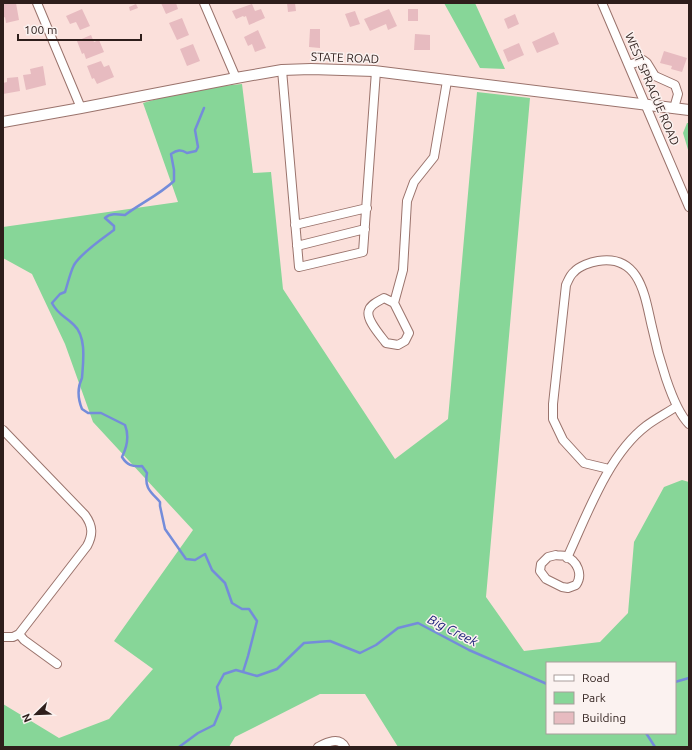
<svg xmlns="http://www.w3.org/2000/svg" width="692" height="750" font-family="Ubuntu,sans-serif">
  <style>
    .green { fill: #87d698; fill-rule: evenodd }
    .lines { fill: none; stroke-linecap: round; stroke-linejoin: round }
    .stream { stroke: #748cda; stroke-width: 2.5 }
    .building { fill: #e7bbc0 }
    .minor-casing { stroke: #9a736c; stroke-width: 10 }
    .major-casing { stroke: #9a736c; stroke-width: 12 }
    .minor { stroke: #fff; stroke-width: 8 }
    .major { stroke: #fff; stroke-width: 10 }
    .labels { text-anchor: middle; stroke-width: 3; stroke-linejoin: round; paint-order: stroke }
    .street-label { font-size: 12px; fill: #2e1e1b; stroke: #fbf2f0 }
    .water-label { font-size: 13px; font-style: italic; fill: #151b76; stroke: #fbf2f0 }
  </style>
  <rect width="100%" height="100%" fill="#fbe0db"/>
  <path class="green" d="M444,3H475L505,69L480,68Z
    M242,84L253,173L271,172L283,289L395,459L448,419L477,92L530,98L486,597L524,651L600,642L628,613L634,542L664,487L682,480L689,482V747H398L365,694H320L235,737L229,747H3V704L59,738L109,719L153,669L114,641L193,530L93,422L65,344L32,274L3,258V227L178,202L143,103L192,89ZM547,663H675V733H547Z
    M687,123H689V153L683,133Z"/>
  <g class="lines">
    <path class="stream" d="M204,108L195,130L198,147L196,151L187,153C181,149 177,150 171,154L174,170V181C159,195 141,203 125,215C117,214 110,213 105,218L114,226V230C103,238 81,253 74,265C70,273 68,283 65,292L60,294L52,303C58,315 65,316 74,325C87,337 83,363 82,378C77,388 78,399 82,409L88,413H101L125,425C129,435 127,447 122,457C127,465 132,467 142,466L147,473C144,488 151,492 160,502V506L165,529L186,559L195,560L205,554L212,570L225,583L232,603L242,609H249L257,621L248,656L243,672
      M675,682L689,678
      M646,733L655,747
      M179,747L198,733L214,725L221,708L217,687L224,674L236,670L257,676L277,669L304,643L330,641L360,653L376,645L398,628L418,623L469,650L547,684"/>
  </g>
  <path class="building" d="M8,3L9,4L16,3L19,20L6,23L5,17L3,18V4Z
    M161,3H176L178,9L166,14Z
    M287,3H295L296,11L288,12Z
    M136,4L138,8L130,11L129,7Z
    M252,4L255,11L261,9L265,18L249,25L246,16L244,17L243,16L236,19L232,11Z
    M82,9L90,26L80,30L76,22L70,24L66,16Z
    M389,9L397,26L388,30L386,24L370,31L364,19Z
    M408,9H418V21H408Z
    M355,11L360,24L350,27L345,14Z
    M515,14L519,24L508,29L504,19Z
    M182,18L189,35L177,40L169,23Z
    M310,29H320V48L309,47Z
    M258,30L266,48L255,52L252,44L248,46L244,37Z
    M554,32L559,44L537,53L532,42Z
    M415,34L430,35V50H414Z
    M91,35L94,42L99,40L104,52L86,59L84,53L82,54L77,41Z
    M519,43L524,55L508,62L503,50Z
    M193,44L200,61L187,66L180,49Z
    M664,51L687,58L682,72L671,69L672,66L660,63Z
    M101,61L104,67L109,65L114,77L97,84L94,78L92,79L87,66Z
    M43,66L46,85L26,90L23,75L31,74L30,69Z
    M18,77L20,91L3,94V83L7,82V78Z"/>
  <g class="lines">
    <g class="minor-casing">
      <path id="minor" d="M37,3L81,108
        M204,3L236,78
        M602,3L689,207
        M629,65L643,60L647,63L655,76L675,85L678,94L674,108
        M282,70L299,267L363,252L376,71
        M295,225L367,208
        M297,246L365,229
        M384,298L394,303L409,333L405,341L398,345L386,343C381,336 365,319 369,310C371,304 379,301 384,298Z
        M394,303L403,270L407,201L414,182L434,157L447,81
        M3,430L85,515C93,526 93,535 87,546L19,634
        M609,469L584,463L563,440L553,419V404L566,285C568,281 570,275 574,272C579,266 591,262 598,261C641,254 645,298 652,327C657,351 672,408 689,424
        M556,555C558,556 563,555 565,556C578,561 583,575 576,585L568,588L562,587L546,579L540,571L541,564L548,557Z
        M567,558C587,515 608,455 646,426C655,419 667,413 677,406
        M3,637H13L19,634L24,640L57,664
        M318,747C326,743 339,736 345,747"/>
    </g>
    <g class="major-casing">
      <path id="major" d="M3,122L81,108L236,78L282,70L311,69L374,71L689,110"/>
    </g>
    <use href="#minor" class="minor"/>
    <use href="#major" class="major"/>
  </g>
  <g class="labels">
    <g class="street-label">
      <text transform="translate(345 58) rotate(2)" y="4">STATE ROAD</text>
      <text transform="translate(652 89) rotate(67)" y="4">WEST SPRAGUE ROAD</text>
    </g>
    <g class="water-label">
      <text transform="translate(453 630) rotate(27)" y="5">Big Creek</text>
    </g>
  </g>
  <rect width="692" height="750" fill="none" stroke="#2e1e1b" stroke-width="8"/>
  <rect x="546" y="662" width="130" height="72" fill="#fbf2f0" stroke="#a99d9b"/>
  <rect x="554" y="675" width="20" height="6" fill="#ffffff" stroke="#a99d9b"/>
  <text x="582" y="682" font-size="12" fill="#2e1e1b">Road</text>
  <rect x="554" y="692" width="20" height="12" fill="#87d698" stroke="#a99d9b"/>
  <text x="582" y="702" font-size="12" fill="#2e1e1b">Park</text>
  <rect x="554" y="712" width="20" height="12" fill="#e7bbc0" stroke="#a99d9b"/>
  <text x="582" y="722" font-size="12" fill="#2e1e1b">Building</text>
  <g transform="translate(36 714) rotate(247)" stroke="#fbf2f0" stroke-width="3" paint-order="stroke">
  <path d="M0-3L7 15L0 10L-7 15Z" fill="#2e1e1b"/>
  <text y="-6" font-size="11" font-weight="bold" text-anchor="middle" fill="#2e1e1b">N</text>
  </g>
  <path d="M18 34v6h123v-6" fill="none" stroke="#2e1e1b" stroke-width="2"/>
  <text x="24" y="34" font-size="12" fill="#2e1e1b" stroke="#fbf2f0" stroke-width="3" paint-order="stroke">100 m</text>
</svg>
